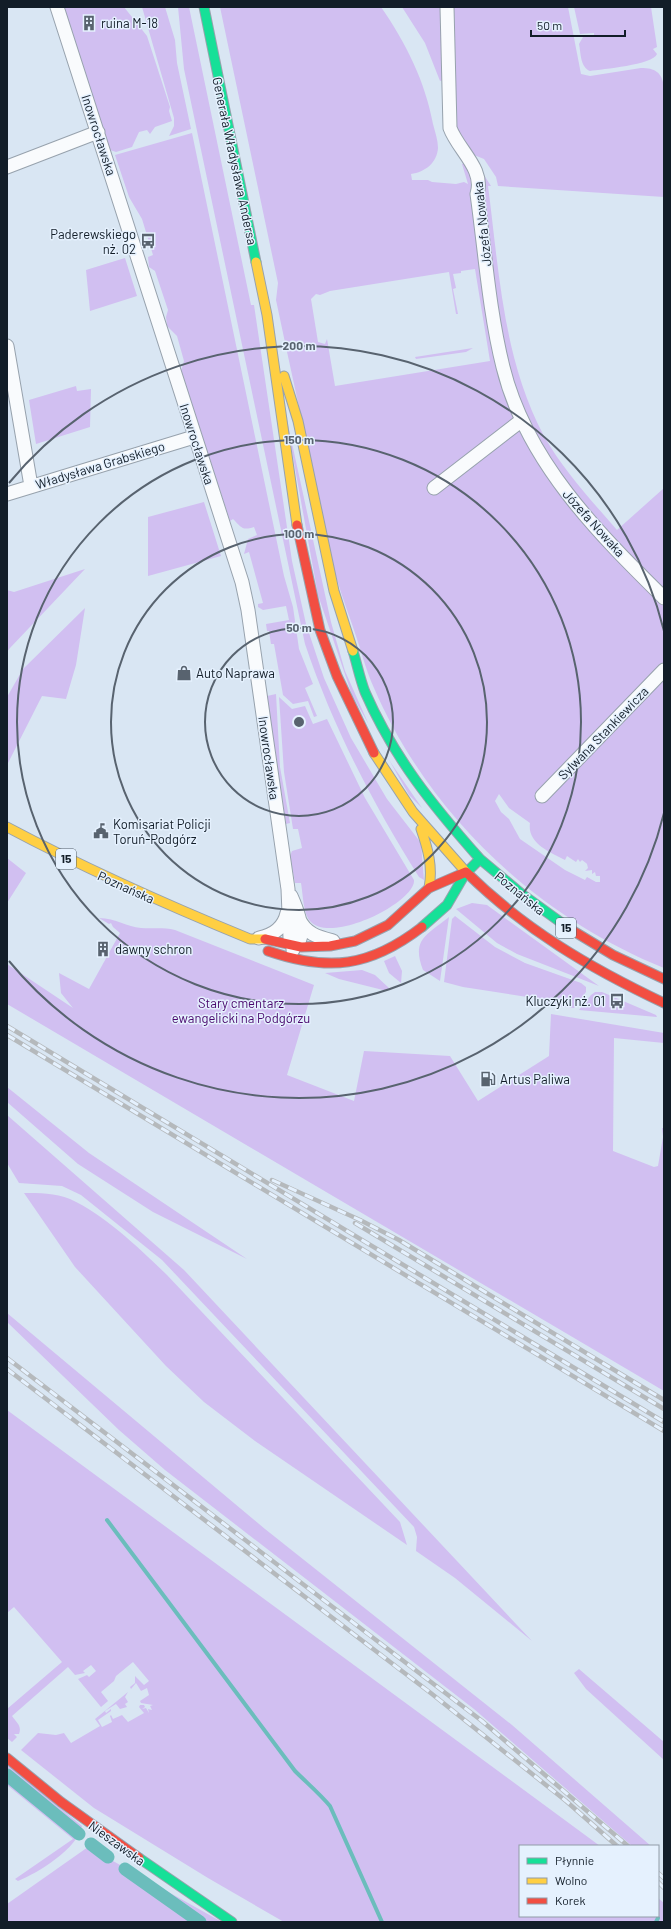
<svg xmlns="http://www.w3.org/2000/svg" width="671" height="1929" font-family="Barlow,sans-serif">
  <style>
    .green { fill: #d1bff1; fill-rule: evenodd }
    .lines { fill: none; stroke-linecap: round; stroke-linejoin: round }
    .stream { stroke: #6bbdbc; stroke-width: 4 }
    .canal { stroke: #6bbdbc; stroke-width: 13 }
    .street-casing { stroke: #97a2ad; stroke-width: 15 }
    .fast-casing { stroke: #97a2ad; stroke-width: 11 }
    .slow-casing { stroke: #97a2ad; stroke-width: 11 }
    .jam-casing { stroke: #97a2ad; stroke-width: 11 }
    .street { stroke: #f9fbfd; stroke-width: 13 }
    .fast { stroke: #16e098; stroke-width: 9 }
    .slow { stroke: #ffcf43; stroke-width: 9 }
    .jam { stroke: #f24e42; stroke-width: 9 }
    .rail-casing { stroke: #b5b9bc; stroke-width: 4.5 }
    .rail { stroke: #e5f1fe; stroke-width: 3; stroke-dasharray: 9; stroke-linecap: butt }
    .ring { fill: none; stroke: #58636f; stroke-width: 2 }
    .labels { text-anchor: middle; stroke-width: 3; stroke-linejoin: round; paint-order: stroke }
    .shield { fill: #e5f1fe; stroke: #515d68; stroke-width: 1 }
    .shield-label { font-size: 12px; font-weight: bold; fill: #121d28 }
    .poi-label { font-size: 13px; fill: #121d28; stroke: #e5f1fe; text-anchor: start }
    .street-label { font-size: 13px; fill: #121d28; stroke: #e5f1fe }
    .park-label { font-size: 13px; fill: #49076d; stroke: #e5f1fe }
    .centre { fill: #58636f; stroke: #e5f1fe; stroke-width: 2 }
    .ring-label { font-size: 12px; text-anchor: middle; font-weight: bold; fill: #58636f; stroke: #e5f1fe; stroke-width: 3; stroke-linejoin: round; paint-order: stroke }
  </style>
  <rect width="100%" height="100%" fill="#d9e6f3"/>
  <path class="green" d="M64,7H124L147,36L170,107L169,111L172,121L155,127L150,134L147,130L139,132L132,147L116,152L110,150Z
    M142,7H165L175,40L177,63L191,129L169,136L174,126V118Z
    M178,7H189L251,305H254L292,561L306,624L324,678L351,738L387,799L421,843L424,880L419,877C372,802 333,727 305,644L184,69Z
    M220,7H381C406,43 425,81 433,124C435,132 438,140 438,148C437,163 425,172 411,174L412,180H428L432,182L456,184L464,182L468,184L462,164L465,163L480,169L491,186H488C499,270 503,360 544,436C563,470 591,500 617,530L664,488V968C536,916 429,815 374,688C367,673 363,657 358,642C351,620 342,598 336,576C328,547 323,517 317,488C303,425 289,362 276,300L278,283ZM475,269L490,361L335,386L327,339L325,344L318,342L311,299L316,294L320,295L330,291L449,272L456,314H458L453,289L456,288L453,274L461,273V271ZM499,794L509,808L530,823C527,843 549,852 565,860L567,856L576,862L578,859L580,862L582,860L586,863L585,865L586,863L587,864L588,868L585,871L592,870V874L595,872L596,876H600V882H596L587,877L585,880L565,870L520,839L509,819L501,812L495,801Z
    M402,7H441L443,80L440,81L425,43Z
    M454,7H568L581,74L590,76L641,68C655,68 662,72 664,87V197L498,186L496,177L484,159L469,153L457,134Z
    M574,7H651L657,47L653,49L657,54C653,65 602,69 590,71C580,67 581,53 579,44L583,37L594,35V33L580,34Z
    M192,133L284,576L293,607L299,649L313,684L305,688L317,716L314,717L308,701L293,704L283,695L274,644H271L269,631H267L266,624L289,620L286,606L263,610L258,607V604L263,603L249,552L244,554L248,539L257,535L254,527C242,531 241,527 233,519L230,521L181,371L184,361L177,336L167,326L166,317L168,310L155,271L149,267L148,257L153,255L142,219L129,197L115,155Z
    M125,258L137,296L90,311L86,270Z
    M473,348L466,352L416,359L415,357Z
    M76,386L77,391L91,389L90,427L36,444L29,400Z
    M283,402L331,622L345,671L369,725L391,763L422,808L409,795L352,695L318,595Z
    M204,502L221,556L148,576V517Z
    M85,569L10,648L7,652V590L14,592Z
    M85,608L76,665L66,699L42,696L7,765V697L23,669Z
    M276,694L280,767L290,823L286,824L267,696Z
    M279,697L292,709L305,706L313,724L327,719L365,798L414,880C416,902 331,945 310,921C303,913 303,894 301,883H295L290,856L292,851L302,848L298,829H293L284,772Z
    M7,858L26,873L7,903Z
    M472,903L487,905L599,986L517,954L497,943L456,909Z
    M455,916L495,947L525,963L581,983L586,987V992L574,1008L547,1005V1000L463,987L444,982L452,919Z
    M449,917L440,981L423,970C411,939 427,935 449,917Z
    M99,918C116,918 127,927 141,928C153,929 163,927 175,930L314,985L287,1075L354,1101L364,1051L450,1056L478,1101L549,1056L551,1014L664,1033V1043L614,1038L613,1151L654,1167L658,1166L663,1137L662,1128H664V1391L7,1004V964L73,1008L61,993L59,973L89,989L120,933L113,927L111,923L109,924Z
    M395,956L402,971L401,983L389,973L384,961Z
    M362,970L375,975L389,988L387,991L339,979L325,973Z
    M595,992H602L656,1015L657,1017L579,1010L591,995Z
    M7,1087L89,1153L247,1259L153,1212L78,1164L7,1102Z
    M7,1115L184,1270L532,1641L455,1578L416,1551L417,1537L414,1527L162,1260L81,1195L62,1186L19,1183L7,1163Z
    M24,1193C39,1193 55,1193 70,1199C104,1214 140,1249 167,1275L400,1522L407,1545L255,1441L204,1402L166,1366L75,1267Z
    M7,1313L265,1529L512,1725L651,1846H632L474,1709L165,1470L119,1430L7,1322Z
    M7,1410L600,1846H520V1916H658V1898L664,1903V1922H284L208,1878L94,1808L21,1750L38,1733L56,1735L64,1733L71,1743L100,1726L95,1719L128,1692L125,1697L128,1702L125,1704L127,1707L120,1709L116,1704L105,1711L106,1713L111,1709V1711L98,1720L102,1727L112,1722L110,1716L111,1715L113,1719L122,1715L128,1722L144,1713L139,1707L140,1705H144L145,1707L142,1709L146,1708L149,1713L148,1709L152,1710L150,1706L153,1705L141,1703L140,1701L149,1695L147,1688L141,1691L136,1683L131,1689L130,1687L135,1683V1676L144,1685L149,1681L133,1662L116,1676L114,1681L101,1692L108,1701L101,1707L78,1679L87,1675L89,1677L96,1671L91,1665L83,1671L85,1673L75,1675L68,1667L12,1716C17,1723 22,1726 19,1734H14L17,1737L12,1742L7,1738V1709L62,1662L14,1607L7,1613Z
    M579,1669L664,1742V1760L586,1689L574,1673Z
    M7,1764L82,1826C78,1848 38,1873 18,1881L15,1879L73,1839L7,1785Z
    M88,1847L222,1922H7V1904Z"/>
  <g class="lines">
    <path class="stream" d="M107,1520L295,1771C307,1783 319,1793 330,1806L382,1922
      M656,1922L658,1918"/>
    <path class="canal" d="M7,1775L79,1834
      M91,1844L108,1857
      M125,1869L200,1922"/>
    <g class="street-casing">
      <path id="street" d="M57,7L242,582L248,610L288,889L290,938L293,946V950
        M447,7L450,128C458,150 485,169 477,194C485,251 489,311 503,367C526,461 598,533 664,598
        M7,167L98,132
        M7,346L31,486
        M434,488L522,420
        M7,494L194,437
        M542,796L664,670
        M291,896C295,905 305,929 300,939C299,941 295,944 293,946
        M299,919C306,934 318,937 333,941
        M259,938C274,935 284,927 287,913"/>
    </g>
    <g class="fast-casing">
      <path id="fast" d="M204,7L256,262
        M353,651C357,664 360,679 365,692C394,758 433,806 480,859
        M422,927L447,905L465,874L480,859L523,895L570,929
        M139,1858L232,1922"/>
    </g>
    <g class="slow-casing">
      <path id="slow" d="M256,262L267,315L297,525
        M284,376L298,421L334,591L353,651
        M374,753L413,812L466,872
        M7,827C86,869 167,905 250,939H265
        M421,829C428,849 433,867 429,888"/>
    </g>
    <g class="jam-casing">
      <path id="jam" d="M297,525L320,630L337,676L374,753
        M466,872C525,930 590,968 664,1003
        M570,929L613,955L664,979
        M265,939L301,947L330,946L355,941L388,925L429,888L466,872
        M268,951C329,972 370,967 422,927
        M7,1758L61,1802L139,1858"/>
    </g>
    <use href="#street" class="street"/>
    <use href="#fast" class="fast"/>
    <use href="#slow" class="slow"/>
    <use href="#jam" class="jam"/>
    <g class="rail-casing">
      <path id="rail" d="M7,1026L664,1422
        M7,1035L664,1431
        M272,1180L360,1220L399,1240L664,1400
        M355,1223L664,1409
        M7,1358L482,1721L628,1846
        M7,1369L432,1694L566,1801L617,1846
        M658,1873L664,1878
        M658,1882L664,1888"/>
    </g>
    <use href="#rail" class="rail"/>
  </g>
  <g class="ring">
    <circle cx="299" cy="722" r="94"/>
    <circle cx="299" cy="722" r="188"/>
    <circle cx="299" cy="722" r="282"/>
    <path d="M664 813A376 376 0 0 1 9 961M9 483A376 376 0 0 1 664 631"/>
  </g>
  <defs>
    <g id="building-bare" transform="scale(1.2)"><path d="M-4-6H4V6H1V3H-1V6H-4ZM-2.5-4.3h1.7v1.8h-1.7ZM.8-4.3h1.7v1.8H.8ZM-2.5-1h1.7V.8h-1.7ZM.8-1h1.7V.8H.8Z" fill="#58636f" stroke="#e5f1fe" stroke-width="2.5" paint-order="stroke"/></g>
    <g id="bus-bare" transform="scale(1.2)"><path d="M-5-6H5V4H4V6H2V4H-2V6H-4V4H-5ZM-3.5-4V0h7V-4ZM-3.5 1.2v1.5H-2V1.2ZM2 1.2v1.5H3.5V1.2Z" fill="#58636f" stroke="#e5f1fe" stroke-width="2.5" paint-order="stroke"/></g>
    <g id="shop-bare" transform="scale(1.2)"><path d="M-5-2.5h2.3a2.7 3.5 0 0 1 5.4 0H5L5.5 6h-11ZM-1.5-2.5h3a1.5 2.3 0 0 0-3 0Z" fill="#58636f" stroke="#e5f1fe" stroke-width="2.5" paint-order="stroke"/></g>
    <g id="civic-bare" transform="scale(1.2)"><path d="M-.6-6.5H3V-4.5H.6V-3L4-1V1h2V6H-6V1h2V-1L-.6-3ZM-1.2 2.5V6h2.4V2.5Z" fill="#58636f" stroke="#e5f1fe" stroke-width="2.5" paint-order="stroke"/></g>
    <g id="fuel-bare" transform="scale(1.2)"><path d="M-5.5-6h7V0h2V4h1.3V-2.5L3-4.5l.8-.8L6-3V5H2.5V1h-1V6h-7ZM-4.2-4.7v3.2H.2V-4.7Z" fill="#58636f" stroke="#e5f1fe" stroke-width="2.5" paint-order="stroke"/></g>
  </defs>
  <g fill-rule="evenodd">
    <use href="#building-bare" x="89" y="23"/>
    <use href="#bus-bare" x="148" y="241"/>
    <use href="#shop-bare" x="184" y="673"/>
    <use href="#civic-bare" x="101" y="831"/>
    <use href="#building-bare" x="103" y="949"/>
    <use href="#bus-bare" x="617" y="1001"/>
    <use href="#fuel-bare" x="488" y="1079"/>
  </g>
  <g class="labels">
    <g class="shield">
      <rect x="56" y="849" width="20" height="20" rx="3"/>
      <rect x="556" y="918" width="20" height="20" rx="3"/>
    </g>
    <g class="shield-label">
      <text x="66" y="863">15</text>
      <text x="566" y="932">15</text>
    </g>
    <g class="poi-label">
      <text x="101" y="28">ruina M-18</text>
      <text x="136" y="239" text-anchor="end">Paderewskiego<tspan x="136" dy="15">nż. 02</tspan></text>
      <text x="196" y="678">Auto Naprawa</text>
      <text x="113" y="829">Komisariat Policji<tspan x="113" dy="15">Toruń-Podgórz</tspan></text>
      <text x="115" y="954">dawny schron</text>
      <text x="605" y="1006" text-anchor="end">Kluczyki nż. 01</text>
      <text x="500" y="1084">Artus Paliwa</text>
    </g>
    <g class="street-label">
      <text transform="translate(99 135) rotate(72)" y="5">Inowrocławska</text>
      <text transform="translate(235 161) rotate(78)" y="5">Generała Władysława Andersa</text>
      <text transform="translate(482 224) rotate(-96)" y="5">Józefa Nowaka</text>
      <text transform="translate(197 444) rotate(72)" y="5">Inowrocławska</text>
      <text transform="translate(100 465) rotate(-17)" y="5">Władysława Grabskiego</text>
      <text transform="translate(594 523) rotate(48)" y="5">Józefa Nowaka</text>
      <text transform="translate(603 733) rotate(-46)" y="5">Sylwana Stankiewicza</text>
      <text transform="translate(269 758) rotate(82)" y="5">Inowrocławska</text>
      <text transform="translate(126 887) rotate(24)" y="5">Poznańska</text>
      <text transform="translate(520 893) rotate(39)" y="5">Poznańska</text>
      <text transform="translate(117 1843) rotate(36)" y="5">Nieszawska</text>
    </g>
    <g class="park-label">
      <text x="241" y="1008">Stary cmentarz<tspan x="241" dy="15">ewangelicki na Podgórzu</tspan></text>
    </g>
  </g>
  <circle cx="299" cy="722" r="6" class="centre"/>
  <g class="ring-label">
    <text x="299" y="350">200 m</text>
    <text x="299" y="444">150 m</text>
    <text x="299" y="538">100 m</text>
    <text x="299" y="632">50 m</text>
  </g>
  <rect width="671" height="1929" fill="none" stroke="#121d28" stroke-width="16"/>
  <rect x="519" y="1845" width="140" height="72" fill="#e5f1fe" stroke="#919ca8"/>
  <rect x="527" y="1858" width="20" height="6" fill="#16e098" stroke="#919ca8"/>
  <text x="555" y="1865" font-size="12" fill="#121d28">Płynnie</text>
  <rect x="527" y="1878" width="20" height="6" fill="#ffcf43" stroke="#919ca8"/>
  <text x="555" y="1885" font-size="12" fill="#121d28">Wolno</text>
  <rect x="527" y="1898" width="20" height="6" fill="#f24e42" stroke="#919ca8"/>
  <text x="555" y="1905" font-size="12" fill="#121d28">Korek</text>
  <path d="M531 30v6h94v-6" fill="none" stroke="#121d28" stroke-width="2"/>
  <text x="537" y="30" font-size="12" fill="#121d28" stroke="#e5f1fe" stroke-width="3" paint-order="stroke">50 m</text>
</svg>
